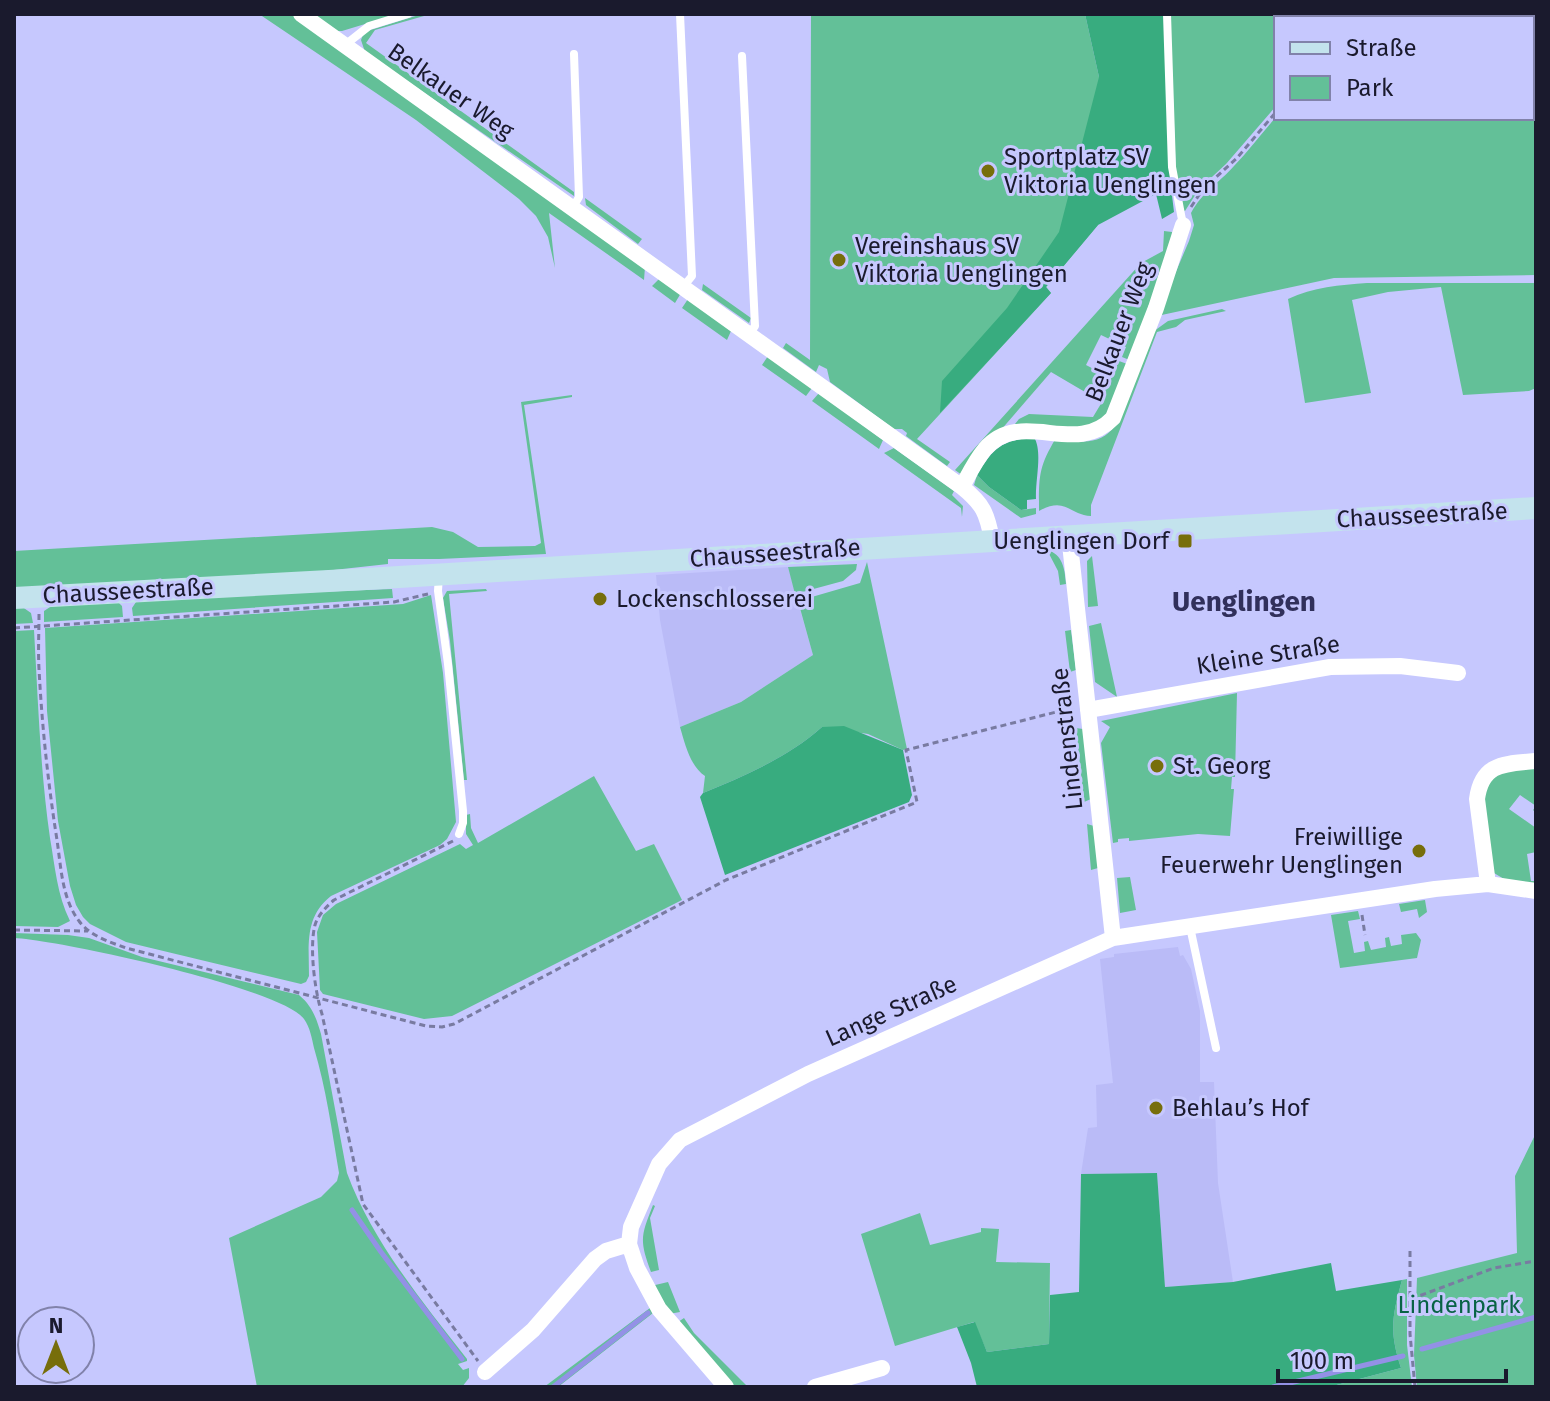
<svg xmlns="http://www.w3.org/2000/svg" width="1550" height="1401" font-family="'Fira Sans',sans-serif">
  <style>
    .built { fill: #babbf7 }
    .green { fill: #63c098 }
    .forest { fill: #38ac7f }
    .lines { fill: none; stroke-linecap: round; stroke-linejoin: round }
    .stream { stroke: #9391e6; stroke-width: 5 }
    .path { stroke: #797ba1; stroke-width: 3; stroke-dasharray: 6 4; stroke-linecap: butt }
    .service { stroke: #fff; stroke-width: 8 }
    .minor { stroke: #fff; stroke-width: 16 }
    .secondary { stroke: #c3e3ed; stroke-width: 22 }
    .poi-dot { fill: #776e0b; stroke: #c6c8fe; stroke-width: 3 }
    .labels { text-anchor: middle; stroke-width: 6; stroke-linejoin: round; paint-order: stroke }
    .street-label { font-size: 24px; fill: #1a1a2d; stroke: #c6c8fe }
    .poi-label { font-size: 24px; fill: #1a1a2d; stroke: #c6c8fe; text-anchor: start }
    .park-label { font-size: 24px; fill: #086345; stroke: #c6c8fe }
    .quarter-label { font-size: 28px; font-weight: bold; fill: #31305b; stroke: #c6c8fe }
  </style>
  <rect width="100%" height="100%" fill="#c6c8fe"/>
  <path class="built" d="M788,567L813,655L741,702L680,727L660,620L656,575Z
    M1178,947L1180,956L1183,955L1191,969L1200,1011V1082H1214L1218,1183L1233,1282L1165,1287L1157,1173L1081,1174L1088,1128L1097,1127L1096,1085L1113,1083L1100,959L1114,957V954Z"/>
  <path class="green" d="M259,14H295L645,267L644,280L549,213L555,268L548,237L536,216L519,199L416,120Z
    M308,14H398L342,31H333Z
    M422,14H431L375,30L366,43L574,192V196L365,52L361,40L364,32Z
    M811,14H1085L1099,77L1098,225L1046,287L1051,293L917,439L950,462L947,466L906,436L907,433L902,429H894L830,382L827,369L819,365L816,372L783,348L786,343L810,360Z
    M1170,14H1352L1349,18H1276V106L1226,164L1199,189L1185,211L1181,209L1176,178Z
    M1361,14H1536V275L1334,278L1157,316L1189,241L1194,225L1191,213C1203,191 1218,184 1234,166C1249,150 1262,133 1276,117L1532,118V18H1358Z
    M585,198L642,239L638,244L586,205Z
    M1164,231L1172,232L1171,251L1132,361L1122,357L1126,347L1101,335L1086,365L1111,378L1119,361L1130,365L1100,427L1011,429L1019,419L1029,414L1093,417L1102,402L1051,372L962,475L955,470L1141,263L1163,251Z
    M659,279L681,293L675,303L652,286Z
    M1367,283H1536V388L1529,391L1463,395L1441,287L1388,292L1352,300L1371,393L1305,403L1288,299C1313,287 1340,285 1367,283Z
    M703,284L751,318L749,323L702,290Z
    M688,299L731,331L727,340L682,308Z
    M1222,309L1226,311L1185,320L1176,327L1157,332L1091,505V516C1069,515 1066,496 1039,511C1039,477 1038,468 1056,438C1080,442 1101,447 1116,424L1150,334L1168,321Z
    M768,356L812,388L806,396L762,365Z
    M819,393L883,440L879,449L812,401Z
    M572,395V397L524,405L546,554L439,559H388V564L297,574L14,591V551L432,527L453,532L478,547L535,546L541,543L521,402Z
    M894,448L954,491L952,495L963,506L962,517L961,508L884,453Z
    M977,475L989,487L1021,510L1036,508V514L1021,518L974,485Z
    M1047,550C1063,554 1065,570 1066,584L1060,585L1058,571Z
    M1092,556L1098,606L1088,607L1087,561Z
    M867,562L907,749L903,750L868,734L822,727C787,758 746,775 703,793L705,776C690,766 685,744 680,727L741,702L813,655L798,601L860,583Z
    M857,564L856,570L843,581L795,594L788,567Z
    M392,589L393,598L133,616L132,608L138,599Z
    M486,589L487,591L449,594L467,780H464L450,641L443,598L447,591Z
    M431,595L443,673L456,822L447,839L440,845L331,896C304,917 309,946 309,976L306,982L301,984L126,942L90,924L83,917L76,905L70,886L58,821L47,711L45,628L403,604Z
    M117,601L122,606L123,617L44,622V611L53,605Z
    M21,606L31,613L33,623L14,624V607Z
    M1101,623L1117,697L1095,682L1089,626Z
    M34,630C38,699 40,768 50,838C55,866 57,895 70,921L58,927L14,926V631Z
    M1071,630L1076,670L1070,672L1065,631Z
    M1237,693L1235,777H1232L1231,789H1234L1230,836L1198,834L1129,841V838L1118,839V842L1113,843L1101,743L1110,727L1101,721Z
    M1076,728L1083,729L1091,799L1084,802Z
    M1536,766V813L1533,810L1536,806L1520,795L1509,809L1536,828V852L1527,854L1531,881H1536V884L1504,879L1494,873L1482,808L1487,782L1501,773Z
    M594,776L636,851L654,844L682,900L452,1016L424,1019L323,994L320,990L317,932L323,915L336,904L460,844L466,849L473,845L466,834V815L470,814L471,828L478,843Z
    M1087,824L1094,826L1098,868L1091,870Z
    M1130,877L1136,910L1120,913L1117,878Z
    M1425,900L1427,912L1419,918L1417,909L1401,912L1399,904Z
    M1358,911L1360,919L1348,921L1354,953L1365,951L1364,942L1368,941L1371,950L1386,947L1385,938L1389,937L1391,946L1402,944L1401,935L1416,933L1421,940L1417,958L1340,968L1331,915Z
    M14,933L68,935L89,938L142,957L299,995C312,1006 316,1017 321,1034L347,1173C372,1241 422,1301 467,1359V1361L458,1364L463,1370L469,1368V1378L462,1387H257L229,1238L321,1197L337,1181L339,1173C332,1131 326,1088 314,1048C312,1039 310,1027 304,1019C281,988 59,940 14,938Z
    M1536,1133V1387H1417L1414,1355L1417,1278L1517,1253L1515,1176Z
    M653,1205L655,1206L650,1218L659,1270L651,1272C639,1240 641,1236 653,1205Z
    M920,1213L930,1245L981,1232V1228L999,1229L996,1262L1050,1263L1049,1344L987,1352L974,1322L895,1346L861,1234Z
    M1407,1279V1345L1412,1387H1329L1401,1368C1389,1331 1392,1317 1402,1280Z
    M668,1282L680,1312L669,1314L651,1286Z
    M650,1308L653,1313L558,1387H544Z
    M684,1318L694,1333L748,1387H735L675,1324Z"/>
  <path class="forest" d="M1085,14H1164L1170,179L1174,212L1162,219L1156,194L1098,225L1046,287L1051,293L940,413L942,381L1007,308L1059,232L1099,77Z
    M1034,437C1043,452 1035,480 1036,499L1027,500V509L1021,510L989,487L977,475C994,447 1001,441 1034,437Z
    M844,726L903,750L912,795L909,802L725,875L700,797L703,793C746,775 787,758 822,727Z
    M1157,1173L1165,1287L1233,1282L1331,1263L1336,1291L1402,1280C1392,1317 1389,1331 1401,1368L1329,1387H977L971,1363L957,1327L975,1322L987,1352L1049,1344L1050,1295L1079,1292L1081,1174Z"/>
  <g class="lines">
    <path class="stream" d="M352,1210L381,1252L462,1359
      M1422,1349L1536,1317
      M553,1387L648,1313
      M1273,1387L1403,1356"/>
    <path class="path" d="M1354,18L1357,14
      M1191,207L1203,189L1237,158L1276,112
      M39,614C39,632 38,651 39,669C42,726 48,783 57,840C61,867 62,899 79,921C90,936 110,942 126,948L426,1026L442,1027L454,1024L726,880L917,802L906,750L1072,708
      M14,628L394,602L428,594
      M453,841L334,900C326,907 318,915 315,925C309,948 315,992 322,1014L363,1204L478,1361
      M1362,915L1365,935
      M14,930L88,931
      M1410,1251V1334L1415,1387
      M1411,1299L1494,1268L1536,1261"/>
    <path class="service" d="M680,14L692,276L683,287
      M1167,14L1172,167L1183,225
      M345,45L369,26L408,14
      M742,56L755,326L749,334
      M573,207L579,197L574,54
      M439,575L438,591L448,664L463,811V823L459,834
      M1190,927L1216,1048"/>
    <path class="minor" d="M301,14L962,487C983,504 987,513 992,540
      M962,487C969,474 975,461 985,449C1022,407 1075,458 1113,418L1156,308L1183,225
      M1069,535L1113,938
      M1088,710L1330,667L1400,666L1458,673
      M1488,884L1477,799C1482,762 1505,764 1536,761
      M485,1372L533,1330L595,1259L606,1251L629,1244
      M726,1387L659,1309L637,1268L629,1244L631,1227L659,1164L680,1140L808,1074L1113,938L1435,889L1488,884L1536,891
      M815,1387L882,1368"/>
    <path class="secondary" d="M14,598L366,579L1536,508"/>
  </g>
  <g class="poi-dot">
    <circle cx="988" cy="171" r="8"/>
    <circle cx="839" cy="260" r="8"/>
    <rect x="1177" y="533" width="16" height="16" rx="4"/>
    <circle cx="600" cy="599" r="8"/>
    <circle cx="1157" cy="766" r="8"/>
    <circle cx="1419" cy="851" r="8"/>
    <circle cx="1156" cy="1108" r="8"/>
  </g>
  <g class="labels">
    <g class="street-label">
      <text transform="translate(451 91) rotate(35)" y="8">Belkauer Weg</text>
      <text transform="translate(1119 332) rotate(-69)" y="8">Belkauer Weg</text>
      <text transform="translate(1422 515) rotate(-3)" y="8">Chausseestraße</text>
      <text transform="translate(775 553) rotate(-4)" y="8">Chausseestraße</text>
      <text transform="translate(128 591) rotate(-3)" y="8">Chausseestraße</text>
      <text transform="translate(1268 655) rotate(-9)" y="8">Kleine Straße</text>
      <text transform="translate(1067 739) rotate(-96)" y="8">Lindenstraße</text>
      <text transform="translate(891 1011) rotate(-24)" y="8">Lange Straße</text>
    </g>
    <g class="poi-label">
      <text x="1004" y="165">Sportplatz SV<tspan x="1004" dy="28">Viktoria Uenglingen</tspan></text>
      <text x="855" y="254">Vereinshaus SV<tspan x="855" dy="28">Viktoria Uenglingen</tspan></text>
      <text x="1169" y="549" text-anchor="end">Uenglingen Dorf</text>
      <text x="616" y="607">Lockenschlosserei</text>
      <text x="1173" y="774">St. Georg</text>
      <text x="1403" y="845" text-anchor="end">Freiwillige<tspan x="1403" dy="28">Feuerwehr Uenglingen</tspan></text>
      <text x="1172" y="1116">Behlau’s Hof</text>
    </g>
    <g class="park-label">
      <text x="1459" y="1313">Lindenpark</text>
    </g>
    <g class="quarter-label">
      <text x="1244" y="611">Uenglingen</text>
    </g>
  </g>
  <rect width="1550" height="1401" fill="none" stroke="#1a1a2d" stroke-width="32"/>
  <rect x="1274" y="16" width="260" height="104" fill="#c6c8fe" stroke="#8182aa" stroke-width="2"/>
  <rect x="1290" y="42" width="40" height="12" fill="#c3e3ed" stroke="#8182aa" stroke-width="2"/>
  <text x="1346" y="56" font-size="24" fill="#1a1a2d">Straße</text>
  <rect x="1290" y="76" width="40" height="24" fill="#63c098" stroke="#8182aa" stroke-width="2"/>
  <text x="1346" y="96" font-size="24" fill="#1a1a2d">Park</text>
  <g transform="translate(56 1345)"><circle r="38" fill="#c6c8fe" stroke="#8182aa" stroke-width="2"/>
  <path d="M0-6L14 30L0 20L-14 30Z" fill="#776e0b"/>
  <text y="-12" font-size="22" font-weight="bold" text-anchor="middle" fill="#1a1a2d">N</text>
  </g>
  <path d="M1278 1369v12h228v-12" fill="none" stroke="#1a1a2d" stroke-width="4"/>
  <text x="1290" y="1369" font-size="24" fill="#1a1a2d" stroke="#c6c8fe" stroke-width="6" paint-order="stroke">100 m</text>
</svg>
